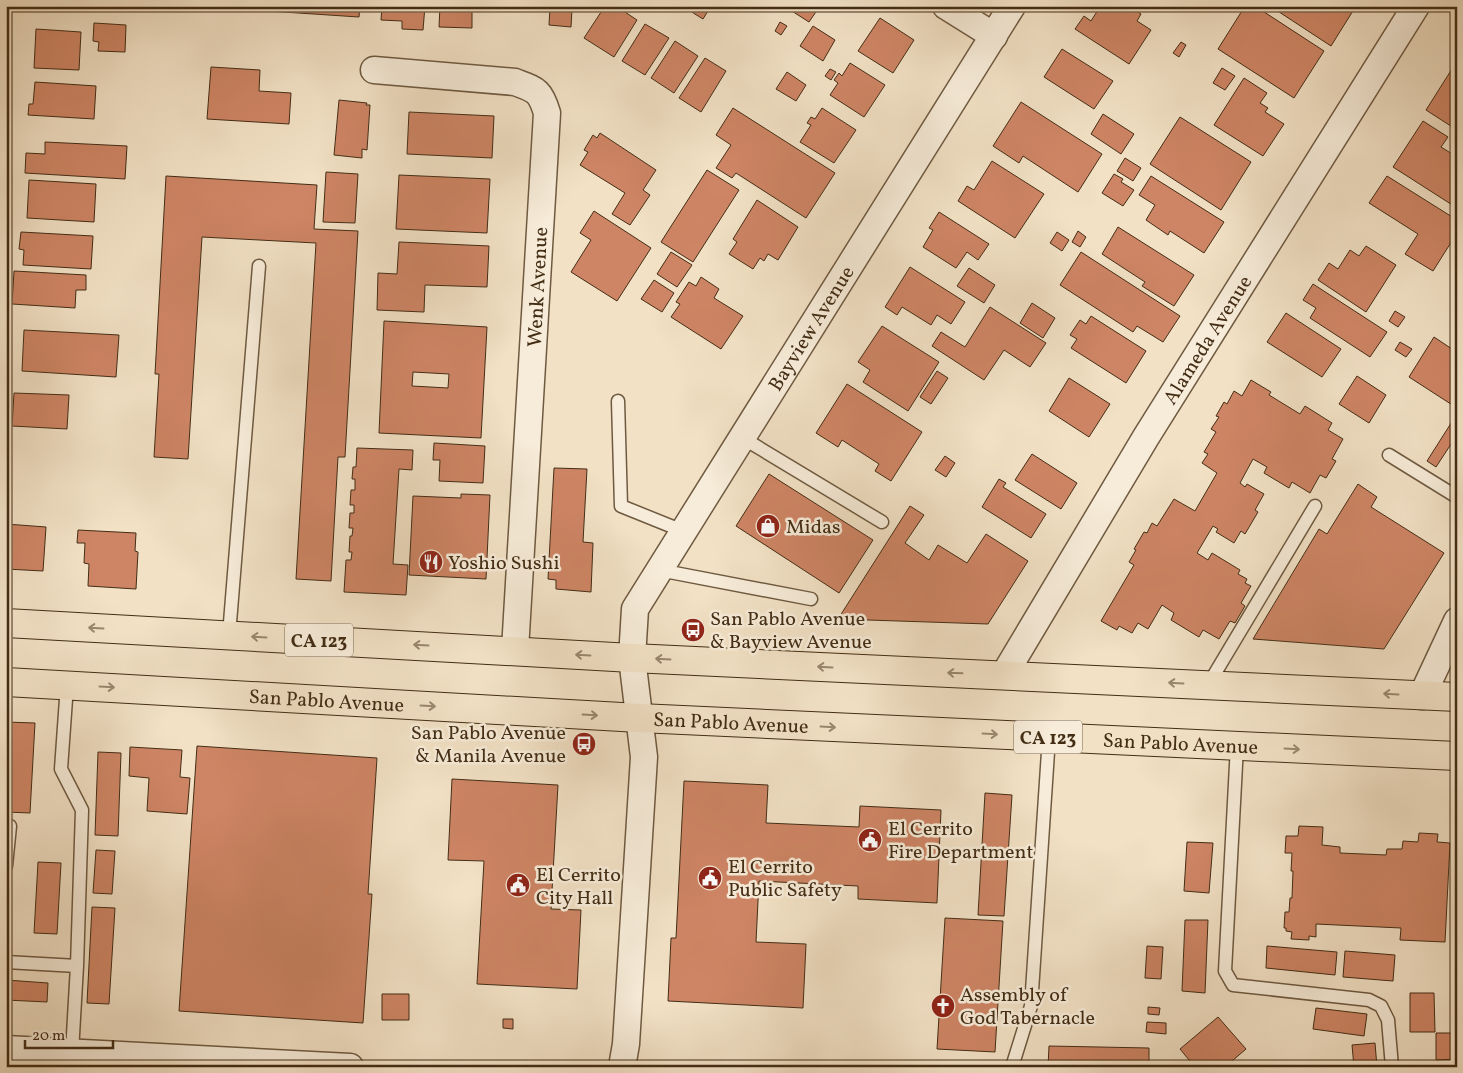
<svg xmlns="http://www.w3.org/2000/svg" width="1463" height="1073" font-family="Vollkorn,serif">
  <style>
    .building { fill: #ce8565; stroke: #432d15; fill-rule: evenodd }
    .lines { fill: none; stroke-linecap: round; stroke-linejoin: round }
    .lane-casing { stroke: #6f5a41; stroke-width: 15 }
    .street-casing { stroke: #6f5a41; stroke-width: 29 }
    .primary-casing { stroke: #432d15; stroke-width: 30 }
    .lane { stroke: #f7ecd9; stroke-width: 12 }
    .street { stroke: #f7ecd9; stroke-width: 26 }
    .primary { stroke: #f2e1c5; stroke-width: 28 }
    .oneway { stroke: #9a876d }
    .labels { text-anchor: middle; stroke-width: 5; stroke-linejoin: round; paint-order: stroke }
    .shield { fill: #f7ecd9; stroke: #796650; stroke-width: 1 }
    .shield-label { font-size: 19px; font-weight: bold; fill: #432d15 }
    .street-label { font-size: 20px; fill: #432d15; stroke: #f7ecd9 }
    .poi-label { font-size: 20px; fill: #432d15; stroke: #f7ecd9; text-anchor: start }
  </style>
  <rect width="100%" height="100%" fill="#f2e1c5"/>
  <filter id="stains"><feTurbulence type="fractalNoise" baseFrequency=".004" numOctaves="4"/><feColorMatrix values="0 0 0 0 .2 0 0 0 0 .09 0 0 0 0 .02 0 0 0 .5 -.17"/></filter>
  <radialGradient id="worn" r=".72"><stop offset=".6" stop-color="#630" stop-opacity="0"/><stop offset="1" stop-color="#630" stop-opacity=".3"/></radialGradient>
  <path class="building" d="M43,6H88V11L43,9Z
    M192,6H360L359,17Z
    M382,6H425L423,30L402,29V21L381,20Z
    M440,6H472V28L439,27Z
    M605,6H616L637,20L614,57L584,38Z
    M682,6H711L703,19Z
    M784,6H820L809,22Z
    M1105,6H1114L1119,9L1121,6H1129L1141,14L1137,21L1151,30L1129,64L1075,29L1084,16L1091,21L1098,10L1101,12Z
    M1245,6H1255L1324,51L1294,98L1218,49Z
    M1270,6H1356L1331,46Z
    M550,8L572,9L571,27L549,25Z
    M880,18L914,40L893,73L858,51Z
    M780,22L787,26L781,35L775,31Z
    M94,23L126,25L125,52L98,51L99,42L93,41Z
    M645,24L669,38L645,75L622,61Z
    M813,26L835,40L823,61L800,46Z
    M36,29L81,32L79,70L34,68Z
    M675,41L698,56L674,93L651,78Z
    M1181,42L1186,45L1179,57L1173,53Z
    M1062,49L1113,81L1094,109L1044,77Z
    M705,58L726,71L701,112L679,98Z
    M1457,61V130L1426,110Z
    M850,63L885,85L864,117L830,95L838,83L834,80L839,73L842,76Z
    M211,67L260,70L259,91L291,93L289,124L207,119Z
    M1222,68L1235,76L1225,90L1213,83Z
    M830,69L836,72L831,80L825,76Z
    M787,72L806,85L796,101L776,89Z
    M1244,78L1267,93L1260,103L1268,108L1265,112L1284,124L1263,156L1214,125Z
    M35,82L96,86L94,119L28,115L29,104H33Z
    M339,100L367,103L366,105H370L367,150L362,149V158L334,155Z
    M1021,102L1102,154L1078,192L1023,156L1019,163L993,146Z
    M733,108L835,173L806,218L736,173L732,178L716,168L731,145L716,135Z
    M822,108L856,130L834,163L800,142L811,125L807,123L811,117L815,119Z
    M409,112L494,116L492,158L407,154Z
    M1103,114L1134,134L1121,154L1091,134Z
    M1180,117L1251,162L1221,210L1150,164Z
    M1423,121L1448,137L1441,147L1457,157V208L1393,167Z
    M600,133L656,170L643,190L650,195L630,225L612,214L625,193L580,165L588,152L584,150L593,135L597,138Z
    M45,142L127,146L125,179L25,173L26,153L45,154Z
    M1125,158L1141,168L1133,181L1117,171Z
    M992,161L1044,194L1015,238L958,201L967,186L974,190Z
    M707,170L739,190L693,262L661,242Z
    M326,172L358,174L355,223L323,222Z
    M1114,174L1123,179L1121,182L1134,190L1123,206L1102,193Z
    M399,175L490,179L487,233L396,229Z
    M166,176L317,185L314,229L358,231L345,457H338L331,581L296,579L316,243L202,237L188,459L154,457L159,374H155Z
    M1151,176L1224,222L1204,253L1170,231L1168,235L1146,220L1155,205L1139,195Z
    M1387,176L1457,220V233L1433,271L1405,254L1418,234L1369,203Z
    M29,180L96,184L94,222L27,218Z
    M757,200L798,227L778,260L768,254L764,261L760,258L753,269L729,254L737,242L733,239Z
    M594,211L651,248L617,301L571,272L591,240L580,233Z
    M939,212L989,244L978,260L967,252L956,268L923,247L933,230L929,228Z
    M1118,227L1194,275L1174,306L1142,286L1145,282L1102,254Z
    M1078,231L1086,237L1080,247L1072,242Z
    M21,232L93,236L91,269L23,265L24,250L19,249Z
    M1057,232L1069,240L1062,251L1050,243Z
    M399,242L489,246L487,287L425,285L424,312L377,310L378,273L397,274Z
    M1366,246L1396,265L1366,312L1318,280L1329,263L1338,269L1350,250L1359,256Z
    M671,252L692,265L677,287L657,274Z
    M1081,252L1180,316L1163,342L1137,326L1133,332L1060,285Z
    M910,267L965,302L951,324L937,315L931,325L902,307L897,315L885,307Z
    M969,268L995,285L984,303L957,286Z
    M14,271L86,275V290H76L75,308L12,304Z
    M701,277L719,289L714,298L743,316L721,349L671,317L680,304L676,302L689,282L696,286Z
    M654,280L674,293L662,312L641,299Z
    M1313,284L1387,332L1370,357L1310,318L1316,308L1303,300Z
    M1032,303L1055,318L1043,338L1020,323Z
    M990,307L1046,343L1030,367L1004,350L984,380L932,346L941,332L965,347Z
    M1395,311L1405,317L1398,327L1389,321Z
    M1286,313L1341,349L1322,377L1267,342Z
    M1091,316L1146,351L1126,383L1071,348L1077,339L1070,335L1080,320L1086,324Z
    M384,321L487,327L481,438L379,433ZM413,372L449,374L448,388L412,386Z
    M882,326L939,362L908,411L863,382L870,370L858,362Z
    M24,330L119,335L116,377L22,371Z
    M1434,337L1455,351L1457,348V408L1409,377Z
    M1400,342L1412,349L1406,357L1395,350Z
    M937,371L948,378L931,404L920,397Z
    M1357,376L1386,395L1369,423L1339,404Z
    M1069,378L1110,404L1089,437L1049,411Z
    M1251,380L1271,392L1269,395L1300,414L1305,406L1332,423L1328,430L1343,439L1332,459L1336,461L1326,478L1320,475L1310,493L1292,482L1289,488L1264,473L1267,467L1253,459L1240,483L1245,487L1247,484L1264,494L1255,510L1258,512L1245,534L1241,531L1234,543L1216,532L1218,529L1213,526L1197,553L1208,560L1212,553L1240,570L1238,574L1247,579L1245,583L1251,586L1241,603L1245,606L1235,623L1230,621L1219,639L1203,630L1199,637L1171,620L1174,613L1162,605L1148,629L1138,623L1132,633L1119,626L1117,630L1101,621L1134,565L1129,562L1136,550L1134,549L1144,532L1147,533L1152,523L1157,526L1174,499L1195,511L1217,473L1202,463L1208,454L1204,452L1216,432L1211,429L1219,417L1216,416L1224,402L1227,404L1234,391L1242,396Z
    M847,384L922,432L891,481L875,471L879,464L842,440L838,447L816,433Z
    M14,393L69,395L67,429L12,426Z
    M1455,417L1457,418V435L1436,467L1427,461Z
    M434,443L485,446L483,483L439,481L440,460H433Z
    M357,448L413,450L412,470L399,469L393,564L408,565L406,595L344,592L346,560H351L352,552H349L350,536H352L353,528H349L350,513H354V505H350L351,490H355V479H352L353,467H356Z
    M1032,454L1077,483L1061,509L1015,480Z
    M945,456L955,463L946,477L935,470Z
    M554,468L587,469L583,542L593,543L591,592L556,589V580L548,579Z
    M769,474L873,540L839,593L736,526Z
    M999,479L1006,483L1003,487L1046,514L1031,538L982,507Z
    M1358,484L1377,497L1371,507L1444,553L1384,649L1253,639L1319,529L1327,534Z
    M461,494L490,495L486,579L409,575L413,496L461,498Z
    M910,506L924,515L905,543L929,560L938,545L967,563L986,534L1028,561L988,624L838,619Z
    M6,524L46,527L43,571L6,569Z
    M78,530L136,533L135,551L138,552L136,589L88,586L89,564L84,563L85,543H77Z
    M6,722L35,723L30,813L6,812Z
    M197,746L377,758L368,894H372L363,1023L179,1011Z
    M130,747L182,750L180,777L190,778L187,814L147,811L149,778L129,776Z
    M98,752L121,753L118,836L95,835Z
    M452,779L558,785L551,909L581,910L577,989L477,984L484,861L448,860Z
    M684,781L768,785L766,823L859,827L860,806L941,810L937,903L858,899V886L759,881L756,942L806,944L803,1008L668,1001L671,938H676Z
    M985,793L1012,795L1004,916L978,915Z
    M1299,826L1323,827L1322,845L1340,847V853L1386,855L1387,849H1402L1403,841L1418,842L1419,833L1438,834L1437,842L1450,843L1445,942L1400,940L1401,928L1316,924V937L1309,936V940L1291,939L1292,932L1286,931V928H1284L1285,912H1289L1290,898H1292L1293,871H1291L1292,853H1285L1286,836H1298Z
    M1187,842L1213,843L1209,893L1184,891Z
    M96,850L115,851L112,894L93,893Z
    M38,862L61,863L57,934L34,933Z
    M92,907L115,908L109,1004L87,1003Z
    M945,918L1003,921L995,1052L937,1049Z
    M1185,920H1208L1205,993L1182,991Z
    M1147,946L1163,947L1161,979L1145,978Z
    M1267,946L1337,952L1335,975L1266,968Z
    M1345,951L1395,955L1393,981L1343,977Z
    M6,980L48,983L47,1002L6,1000Z
    M1410,993H1434L1435,1032H1410Z
    M382,994H409V1020H382Z
    M1148,1007L1160,1008L1159,1015L1148,1014Z
    M1316,1008L1367,1014L1364,1036L1313,1029Z
    M1218,1017L1246,1049L1225,1067H1203L1199,1062L1194,1066L1180,1049Z
    M503,1019H513V1029L503,1028Z
    M1147,1022L1166,1023V1034L1146,1032Z
    M1436,1033H1457V1059L1436,1060Z
    M1375,1043L1377,1067H1354L1352,1045Z
    M1049,1046L1149,1048V1067H1048Z"/>
  <g class="lines">
    <g class="lane-casing">
      <path id="lane" d="M618,401L621,506L683,531
        M741,437L882,522
        M1389,455L1457,497
        M659,570L811,599
        M229,635L259,266
        M67,685L61,769L82,810L77,966L72,1052
        M1208,685L1315,506
        M1237,746L1225,971L1233,985L1369,1000L1381,1006L1388,1020L1392,1067
        M6,826H10L6,866
        M6,962L77,966
        M1012,1067L1031,1006L1049,737"/>
    </g>
    <g class="street-casing">
      <g id="street">
        <path d="M946,6L994,36"/>
        <path d="M374,70L515,82C536,90 540,90 547,113L515,650"/>
        <path id="s1" d="M1004,675L1146,437L1416,6"/>
        <path d="M1422,696L1457,621"/>
        <path d="M6,1049L350,1067"/>
        <path id="s2" d="M622,1067L626,1044L644,757L632,658L635,609L1012,6"/>
      </g>
    </g>
    <g class="primary-casing">
      <g id="primary">
        <path d="M6,623L632,658L1457,697"/>
        <path id="s3" d="M6,682L639,718L1457,756"/>
      </g>
    </g>
    <use href="#lane" class="lane"/>
    <use href="#street" class="street"/>
    <use href="#primary" class="primary"/>
  </g>
  <defs><path id="oneway-shaft" d="M-6 0H5M1.5-3L5.5 0L1.5 3" fill="none" stroke-width="1.6" stroke-linecap="round" stroke-linejoin="round" transform="scale(1.25)"/></defs>
  <g class="oneway">
    <use href="#oneway-shaft" transform="translate(96 628) rotate(-177)"/>
    <use href="#oneway-shaft" transform="translate(259 637) rotate(-177)"/>
    <use href="#oneway-shaft" transform="translate(421 645) rotate(-177)"/>
    <use href="#oneway-shaft" transform="translate(583 655) rotate(-177)"/>
    <use href="#oneway-shaft" transform="translate(663 659) rotate(-177)"/>
    <use href="#oneway-shaft" transform="translate(825 667) rotate(-177)"/>
    <use href="#oneway-shaft" transform="translate(955 673) rotate(-178)"/>
    <use href="#oneway-shaft" transform="translate(1176 683) rotate(-177)"/>
    <use href="#oneway-shaft" transform="translate(107 687) rotate(3)"/>
    <use href="#oneway-shaft" transform="translate(1391 694) rotate(-177)"/>
    <use href="#oneway-shaft" transform="translate(428 706) rotate(3)"/>
    <use href="#oneway-shaft" transform="translate(590 715) rotate(3)"/>
    <use href="#oneway-shaft" transform="translate(828 727) rotate(3)"/>
    <use href="#oneway-shaft" transform="translate(990 734) rotate(3)"/>
    <use href="#oneway-shaft" transform="translate(1292 749) rotate(3)"/>
  </g>
  <defs>
    <g id="shop-disc" transform="scale(1.25)"><circle r="9.5" fill="#8f2418" stroke="#f7ecd9"/><path d="M-5-2.5h2.3a2.7 3.5 0 0 1 5.4 0H5L5.5 6h-11ZM-1.5-2.5h3a1.5 2.3 0 0 0-3 0Z" fill="#fff"/></g>
    <g id="restaurant-disc" transform="scale(1.25)"><circle r="9.5" fill="#8f2418" stroke="#f7ecd9"/><path d="M-5-6h1v4h1v-4h1v4h1v-4h1v5L-1.5 .5V6h-2V.5L-5-1ZM5-6V6H3V1.5H1.5Q1.5-4 5-6Z" fill="#fff"/></g>
    <g id="bus-disc" transform="scale(1.25)"><circle r="9.5" fill="#8f2418" stroke="#f7ecd9"/><path d="M-5-6H5V4H4V6H2V4H-2V6H-4V4H-5ZM-3.5-4V0h7V-4ZM-3.5 1.2v1.5H-2V1.2ZM2 1.2v1.5H3.5V1.2Z" fill="#fff"/></g>
    <g id="civic-disc" transform="scale(1.25)"><circle r="9.5" fill="#8f2418" stroke="#f7ecd9"/><path d="M-.6-6.5H3V-4.5H.6V-3L4-1V1h2V6H-6V1h2V-1L-.6-3ZM-1.2 2.5V6h2.4V2.5Z" fill="#fff"/></g>
    <g id="church-disc" transform="scale(1.25)"><circle r="9.5" fill="#8f2418" stroke="#f7ecd9"/><path d="M-1.2-6h2.4v3.5h3.3v2.4h-3.3V6h-2.4V-.1h-3.3v-2.4h3.3Z" fill="#fff"/></g>
  </defs>
  <g fill-rule="evenodd">
    <use href="#shop-disc" x="768" y="526"/>
    <use href="#restaurant-disc" x="431" y="562"/>
    <use href="#bus-disc" x="693" y="630"/>
    <use href="#bus-disc" x="584" y="744"/>
    <use href="#civic-disc" x="870" y="840"/>
    <use href="#civic-disc" x="710" y="878"/>
    <use href="#civic-disc" x="518" y="885"/>
    <use href="#church-disc" x="943" y="1006"/>
  </g>
  <g class="labels">
    <g class="shield">
      <rect x="285" y="623.5" width="68" height="33" rx="4"/>
      <rect x="1014" y="720.5" width="68" height="33" rx="4"/>
    </g>
    <g class="shield-label">
      <text x="319" y="647">CA 123</text>
      <text x="1048" y="744">CA 123</text>
    </g>
    <g class="street-label">
      <text transform="translate(537 287) rotate(-87)" y="7">Wenk Avenue</text>
      <text dy="7" stroke="none"><textPath href="#s2" startOffset="791">Bayview Avenue</textPath></text>
      <text dy="7" stroke="none"><textPath href="#s1" startOffset="392">Alameda Avenue</textPath></text>
      <text dy="7" stroke="none"><textPath href="#s3" startOffset="321">San Pablo Avenue</textPath></text>
      <text dy="7" stroke="none"><textPath href="#s3" startOffset="726">San Pablo Avenue</textPath></text>
      <text dy="7" stroke="none"><textPath href="#s3" startOffset="1176">San Pablo Avenue</textPath></text>
    </g>
    <g class="poi-label">
      <text x="786" y="533">Midas</text>
      <text x="448" y="569">Yoshio Sushi</text>
      <text x="710" y="625">San Pablo Avenue<tspan x="710" dy="23">&amp; Bayview Avenue</tspan></text>
      <text x="566" y="739" text-anchor="end">San Pablo Avenue<tspan x="566" dy="23">&amp; Manila Avenue</tspan></text>
      <text x="888" y="835">El Cerrito<tspan x="888" dy="23">Fire Department</tspan></text>
      <text x="728" y="873">El Cerrito<tspan x="728" dy="23">Public Safety</tspan></text>
      <text x="536" y="881">El Cerrito<tspan x="536" dy="23">City Hall</tspan></text>
      <text x="960" y="1001">Assembly of<tspan x="960" dy="23">God Tabernacle</tspan></text>
    </g>
  </g>
  <rect width="1463" height="1073" fill="none" stroke="#f2e1c5" stroke-width="25"/>
  <rect x="8" y="8" width="1448" height="1058" fill="none" stroke="#432d15" stroke-width="2.5"/>
  <rect x="12" y="12" width="1438" height="1048" fill="none" stroke="#432d15"/>
  <path d="M25 1040v8h88v-8" fill="none" stroke="#432d15" stroke-width="2.5"/>
  <text x="32" y="1040" font-size="15" fill="#432d15" stroke="#f7ecd9" stroke-width="4" paint-order="stroke">20 m</text>
  <rect width="100%" height="100%" filter="url(#stains)"/>
  <rect width="100%" height="100%" fill="url(#worn)"/>
</svg>
